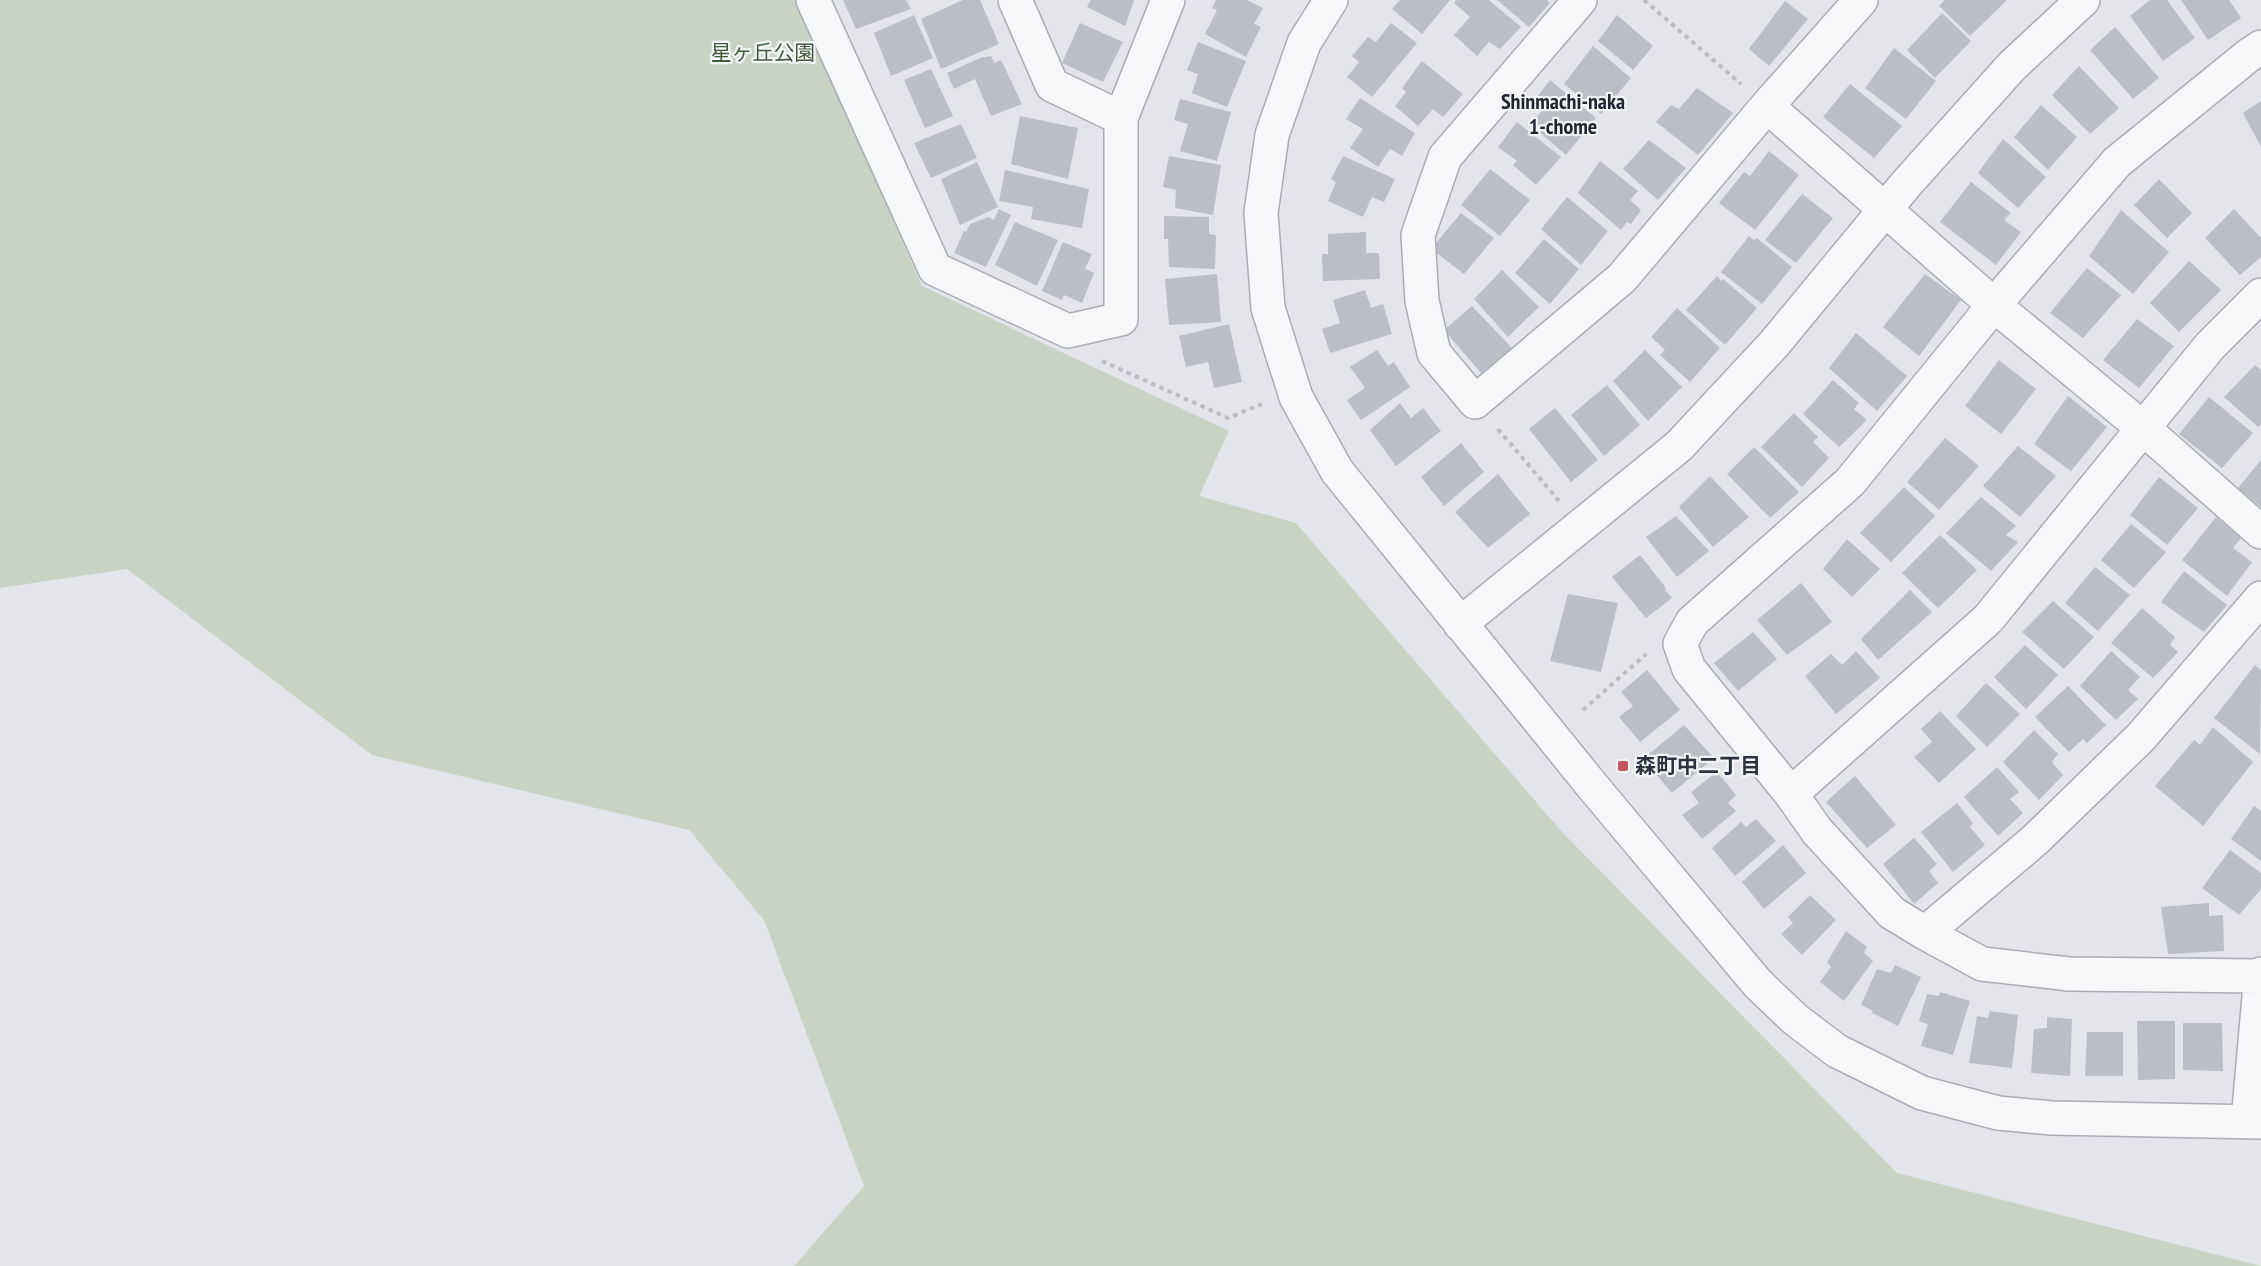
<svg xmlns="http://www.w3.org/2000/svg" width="2261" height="1266" font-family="'PT Sans Narrow','Noto Sans JP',sans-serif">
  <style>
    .green { fill: #c8d3c6 }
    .building { fill: #bbbec6 }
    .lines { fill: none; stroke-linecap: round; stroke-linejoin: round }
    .minor-casing { stroke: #a9acb4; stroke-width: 36 }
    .path { stroke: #babcc2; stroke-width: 4; stroke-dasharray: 4.5 4.5; stroke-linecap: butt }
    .minor { stroke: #f6f7f9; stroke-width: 33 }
    .poi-dot { fill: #c1575c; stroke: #f3f4f7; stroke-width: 2 }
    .labels { text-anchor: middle; stroke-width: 4.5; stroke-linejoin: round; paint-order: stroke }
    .park-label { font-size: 21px; fill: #3f5b3c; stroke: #f3f4f7 }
    .poi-label { font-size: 21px; font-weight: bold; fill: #2d3240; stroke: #f3f4f7; text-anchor: start }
    .neighbourhood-label { font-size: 22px; font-weight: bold; fill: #1f2332; stroke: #f3f4f7 }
  </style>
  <rect width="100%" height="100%" fill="#e3e5ea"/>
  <path class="green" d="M0,0H796L922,286L1229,431L1199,496L1296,523L1562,832L1897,1173L2261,1266H794L864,1186L764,920L689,830L372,755L127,569L0,588Z"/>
  <path class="building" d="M843,0H906L911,9L856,29Z
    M963,0H980L999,44L941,69L921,19Z
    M1091,0H1134L1125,26L1087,7Z
    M1216,0H1247L1263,8L1254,24L1261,27L1246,57L1205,34L1217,10L1212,8Z
    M1400,0H1450L1422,34L1392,9Z
    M1456,0H1489L1521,27L1500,49L1489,42L1477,56L1454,35L1470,17L1454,3Z
    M1497,0H1547L1550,3L1529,27Z
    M1945,0H2005L2006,1L1970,36L1939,6Z
    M2150,0H2167L2195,38L2163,61L2130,16Z
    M2181,0H2229L2241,18L2208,40Z
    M1785,1L1808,19L1769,66L1749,49Z
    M1942,13L1971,41L1935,78L1907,50Z
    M914,15L933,58L891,76L874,33Z
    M1617,15L1653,46L1633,70L1598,41Z
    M1080,23L1123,42L1103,82L1062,63Z
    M1391,23L1417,43L1372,97L1347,77L1359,62L1352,56L1368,37L1376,42Z
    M2115,27L2159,78L2133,99L2090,50Z
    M1198,42L1246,61L1227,107L1192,93L1198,74L1187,70Z
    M1593,46L1631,78L1601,114L1564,84Z
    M1894,48L1936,81L1906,119L1865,88Z
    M991,56L994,63L1001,60L1022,104L991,116L975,79L954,89L947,73L980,58Z
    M1422,61L1463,94L1443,117L1433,109L1418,126L1395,106L1406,92L1402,88Z
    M2079,66L2119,108L2090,134L2052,95Z
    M931,69L953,116L925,128L904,80Z
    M1550,80L1596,118L1566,155L1531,125L1542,110L1534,101Z
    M1850,84L1902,126L1874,158L1823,117Z
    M1697,88L1733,113L1698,155L1656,122L1671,105L1679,109Z
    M1360,98L1415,133L1402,156L1390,149L1378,167L1350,148L1363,129L1346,119Z
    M1180,99L1231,112L1217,161L1180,151L1188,124L1174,120Z
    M2261,101V147L2243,113Z
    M2041,105L2077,137L2048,170L2014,137Z
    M1020,116L1078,128L1068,179L1011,164Z
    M1517,122L1561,157L1536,185L1513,165L1517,161L1498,147Z
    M961,124L977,158L931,178L914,143Z
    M2003,139L2046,177L2018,208L1978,173Z
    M1649,140L1686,168L1658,200L1623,169Z
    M1769,151L1799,175L1755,230L1719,203L1744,172L1750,176Z
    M1169,156L1221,165L1213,215L1175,208L1176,190L1163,187Z
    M1343,156L1395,179L1384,202L1372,197L1363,217L1328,201L1336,182L1331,179Z
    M1600,161L1638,191L1630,200L1641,210L1631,224L1627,222L1621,230L1578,193Z
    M977,162L998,207L960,225L941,179Z
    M1490,169L1530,200L1500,236L1461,205Z
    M1005,170L1089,189L1082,228L1031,219L1033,207L999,201Z
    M2159,179L2192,213L2167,238L2134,205Z
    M1971,182L2011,213L2004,220L2021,232L1996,265L1940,222Z
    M1802,194L1833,218L1796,263L1765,240Z
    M1567,197L1608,231L1581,265L1541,229Z
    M999,209L1011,215L986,267L954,253L964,231L966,232L970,224L988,217L994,220Z
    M2234,209L2261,238V257L2240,275L2205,238Z
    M2121,210L2169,252L2133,294L2089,256Z
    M1461,213L1494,238L1464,274L1431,249Z
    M1164,216L1209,217V234L1216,235L1215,269L1169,267L1168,239H1164Z
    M1015,222L1058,240L1037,286L995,265Z
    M1366,232V253H1379L1380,279L1323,281L1322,254H1328V234Z
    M1749,236L1754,240L1757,238L1792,267L1762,304L1721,272Z
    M1544,239L1579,269L1550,304L1515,273Z
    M1063,242L1092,254L1085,269L1094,273L1082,303L1064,295L1062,300L1042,291Z
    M2189,261L2221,290L2179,332L2150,303Z
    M2087,268L2121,295L2083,338L2050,313Z
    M1502,270L1539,307L1508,337L1474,299Z
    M1217,274L1221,322L1169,325L1165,279Z
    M1925,274L1961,300L1919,356L1883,327Z
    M1717,276L1721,281L1723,279L1757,308L1725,345L1686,310Z
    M1365,290L1371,308L1383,304L1392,334L1330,353L1322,329L1340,323L1333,300Z
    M1472,306L1512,348L1481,373L1444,330Z
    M1677,308L1720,348L1690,382L1660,355L1665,350L1651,337Z
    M2137,319L2174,346L2139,388L2103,360Z
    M1229,324L1242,382L1214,388L1208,362L1186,367L1179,336Z
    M1856,333L1907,376L1877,411L1829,368Z
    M1377,350L1388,366L1394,362L1410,387L1361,420L1347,400L1365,388L1350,367Z
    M1645,350L1682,387L1648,421L1613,381Z
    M1999,360L2036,389L2001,434L1965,406Z
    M2255,365L2261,370V424L2258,427L2224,397Z
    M1833,380L1859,403L1854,409L1867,420L1839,447L1803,414Z
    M1607,385L1640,425L1604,456L1571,415Z
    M2068,396L2107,427L2071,471L2034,444Z
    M2209,397L2253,433L2222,468L2179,434Z
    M1400,403L1411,418L1423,408L1441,431L1396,466L1370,430Z
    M1555,408L1598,460L1571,482L1529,429Z
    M1794,413L1818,437L1813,442L1829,458L1802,487L1761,447Z
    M1945,438L1979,466L1939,510L1907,482Z
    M1461,443L1484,472L1444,506L1421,477Z
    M2018,446L2056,476L2020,517L1983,486Z
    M1754,447L1799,492L1770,518L1727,474Z
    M2261,460V507L2238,488Z
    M1498,474L1530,514L1488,548L1455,512Z
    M1710,476L1749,517L1713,547L1679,507Z
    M2159,477L2198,508L2167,545L2130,515Z
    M1904,487L1935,516L1891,562L1860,533Z
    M1981,497L2016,526L2006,535L2018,542L1991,571L1946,533Z
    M1676,516L1709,551L1677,577L1646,537Z
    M2216,517L2241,538L2233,548L2252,562L2227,596L2182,560Z
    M2131,524L2166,552L2134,588L2101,560Z
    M1940,535L1977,570L1938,608L1902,573Z
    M1847,539L1880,569L1852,597L1823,569Z
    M1640,555L1666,588L1665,590L1672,598L1646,618L1612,577Z
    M2095,567L2130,595L2098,631L2065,603Z
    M2184,571L2227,605L2204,632L2161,602Z
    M1801,583L1832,622L1787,655L1757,620Z
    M1910,590L1932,612L1878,660L1861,639Z
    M1568,594L1618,603L1601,672L1550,661Z
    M2053,601L2094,637L2064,669L2022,632Z
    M2142,608L2175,637L2170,645L2178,652L2153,678L2111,643Z
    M1753,632L1777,659L1738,691L1714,663Z
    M2025,645L2058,675L2026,709L1994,677Z
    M1856,651L1880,678L1836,714L1805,676L1831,654L1842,665Z
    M2111,651L2140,677L2128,690L2138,699L2116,720L2080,686Z
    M2255,665L2261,670L2260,754L2214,718Z
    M1647,670L1680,710L1640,742L1619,717L1633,706L1621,692Z
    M1986,683L2020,714L1987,747L1956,716Z
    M2068,686L2106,725L2087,743L2083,739L2069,752L2035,717Z
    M1940,711L1976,749L1939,783L1914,757L1932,742L1921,729Z
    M1684,725L1714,758L1672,793L1643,759Z
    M2213,727L2253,762L2203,826L2155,786L2194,740L2200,745Z
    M2034,730L2058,754L2052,762L2063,775L2039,800L2003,762Z
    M1997,767L2019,792L2010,799L2023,813L1998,836L1964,797Z
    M1717,772L1736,795L1728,803L1736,811L1702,839L1682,815L1699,803L1691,792Z
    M1855,776L1896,825L1867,848L1826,802Z
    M1957,803L1973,823L1970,827L1985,845L1953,872L1921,832Z
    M2254,806L2261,811V861L2231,839Z
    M1756,819L1776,841L1735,876L1712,848L1741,822L1746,827Z
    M1914,838L1937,864L1929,871L1938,883L1914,904L1883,864Z
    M1783,845L1806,873L1764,909L1742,882Z
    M2230,850L2261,873V889L2239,915L2202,888Z
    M1810,895L1836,920L1802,955L1781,934L1793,923L1788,917Z
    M2209,903V916L2223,915L2224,951L2168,954L2161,907Z
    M1846,931L1867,947L1864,953L1873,961L1844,1001L1820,982L1831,967L1827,962Z
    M1895,965L1921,977L1898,1026L1872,1013L1873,1011L1861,1005L1877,969L1891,973Z
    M1940,992L1970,1001L1953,1055L1921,1046L1928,1024L1919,1021L1927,994L1939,996Z
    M1990,1011L2018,1015L2012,1068L1969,1063L1977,1016L1988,1018Z
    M2047,1017L2072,1019L2070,1076L2031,1073L2034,1029L2047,1028Z
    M2137,1021H2175V1079L2138,1080Z
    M2183,1023H2222L2223,1071L2183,1070Z
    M2087,1032H2123V1076H2085Z"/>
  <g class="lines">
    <g class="minor-casing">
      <path id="minor" d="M813,0L935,269L1068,331L1121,319V118L1168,0
        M1015,0L1052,85L1121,118
        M1331,0L1304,43L1272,135L1261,213L1268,308L1296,397L1337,471L1594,788L1758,984L1796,1020L1837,1051L1922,1093L1998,1113L2052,1118L2261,1122
        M1580,0L1445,157L1418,235L1422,301L1434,353L1475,402L1622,278L1767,106L1861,0
        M2261,47L2249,55L2117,162L1994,305L1850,482L1692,622L1680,644L1689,669L1791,794L1817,831L1892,913L1925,933L2035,840L2141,737L2261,598
        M1767,106L1994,305L2144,429L2261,532
        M1460,624L1679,446L1774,344L1907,183L2012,66L2083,0
        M1791,794L1988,619L2210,346L2261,295
        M1925,933L1982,964L2069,974L2261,976
        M2248,1121L2261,974"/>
    </g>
    <path class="path" d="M1644,0L1741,84
      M1102,361L1228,418L1262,404
      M1498,429L1559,501
      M1583,710L1646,654"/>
    <use href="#minor" class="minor"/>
  </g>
  <rect class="poi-dot" x="1617" y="760" width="12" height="12" rx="3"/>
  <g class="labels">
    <g class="park-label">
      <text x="763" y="60">星ヶ丘公園</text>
    </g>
    <g class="poi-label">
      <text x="1635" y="773">森町中二丁目</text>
    </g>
    <g class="neighbourhood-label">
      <text x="1563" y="109">Shinmachi-naka<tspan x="1563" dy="25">1-chome</tspan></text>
    </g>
  </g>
</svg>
